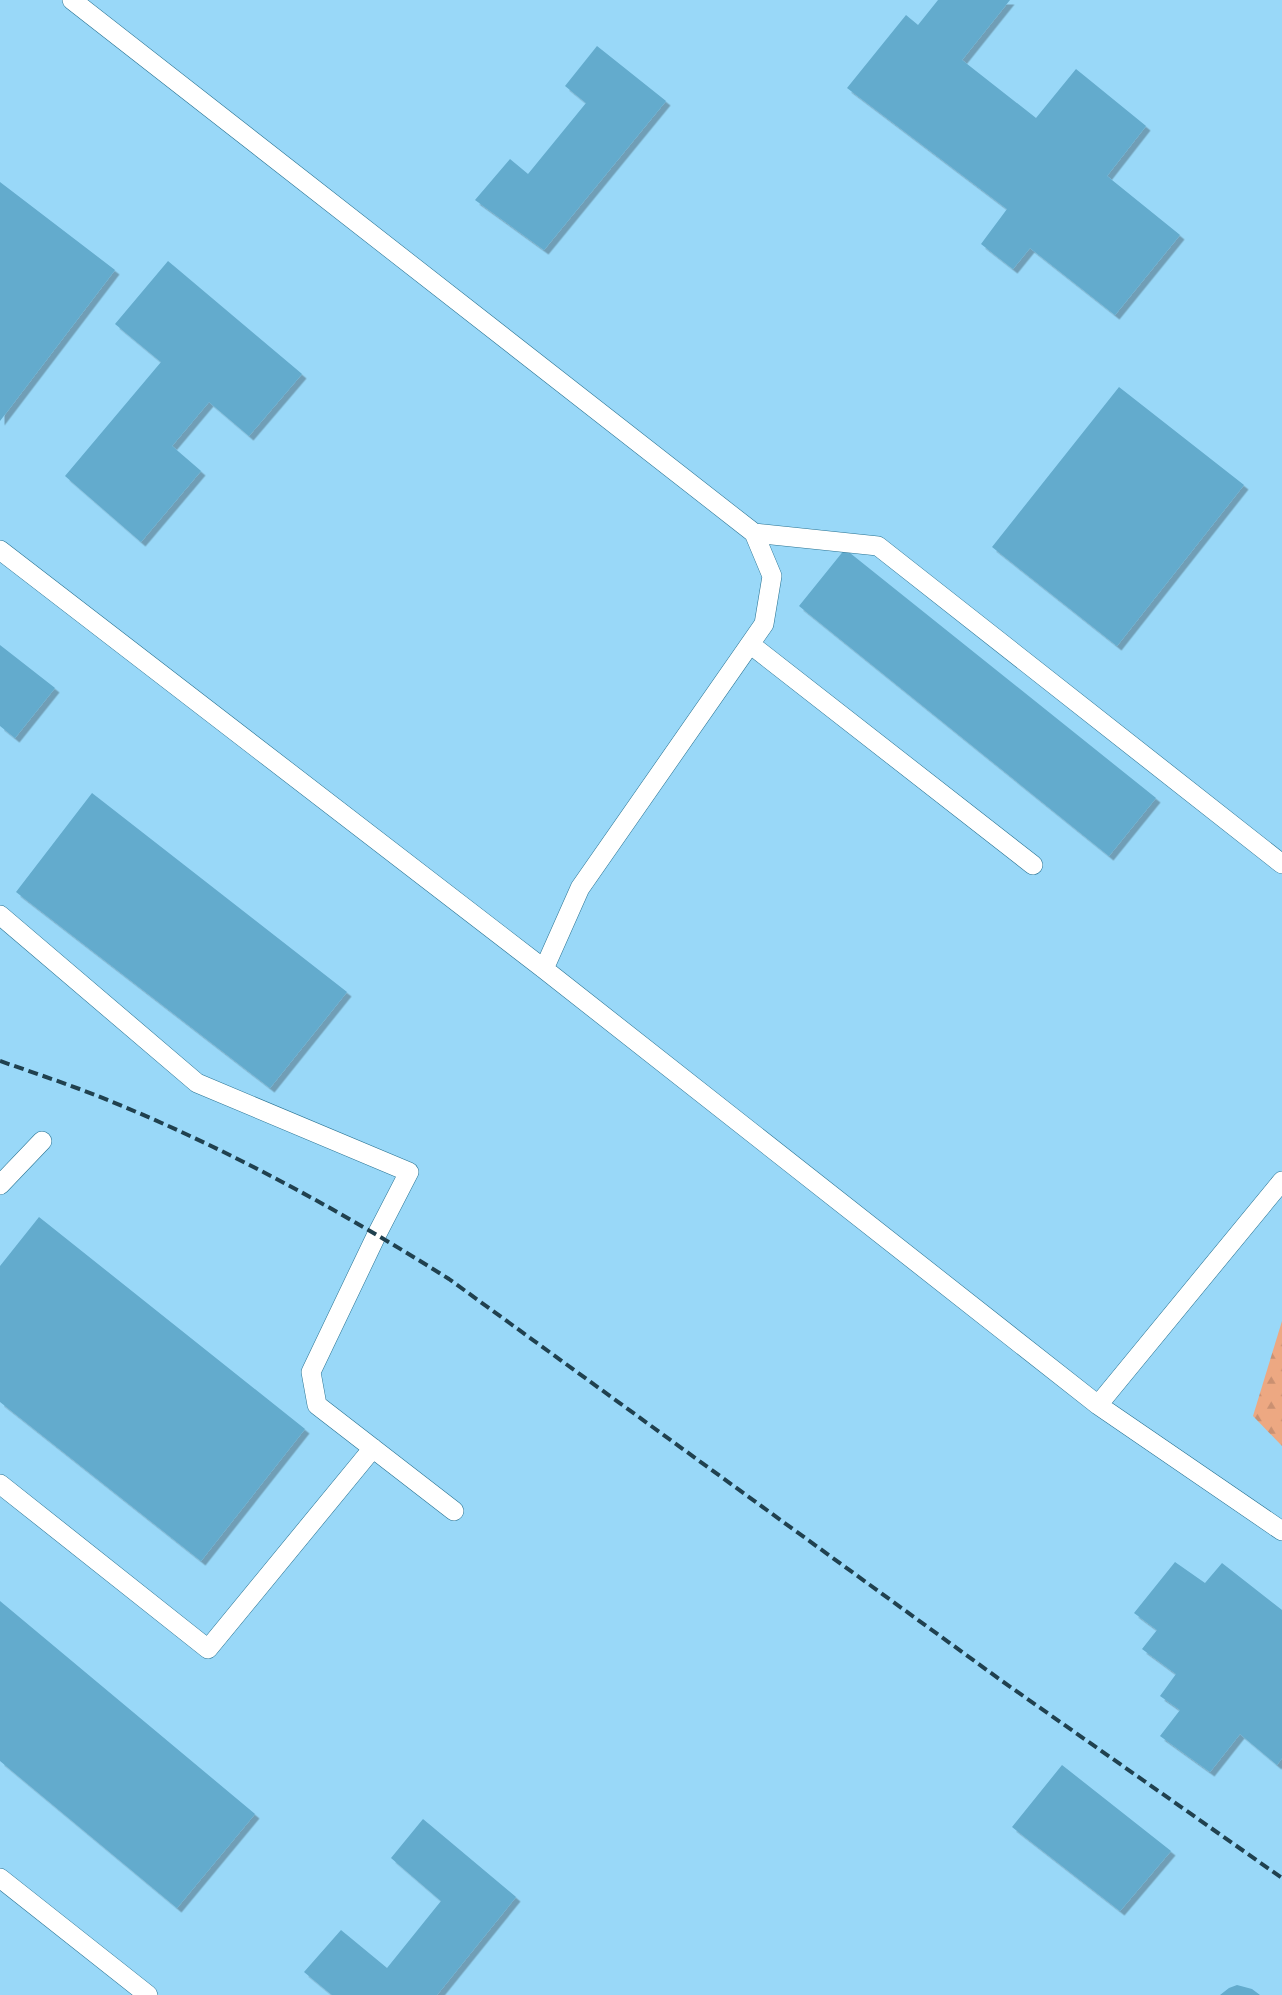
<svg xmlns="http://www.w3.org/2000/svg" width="1282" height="1995" font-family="'Fira Sans Condensed',sans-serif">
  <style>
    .built { fill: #99d8f8 }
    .forest { fill: url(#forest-firs) }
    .building { fill: #63abcd; filter: url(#shadow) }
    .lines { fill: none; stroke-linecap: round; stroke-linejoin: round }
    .service-casing { stroke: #277292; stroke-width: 20 }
    .service { stroke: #fff; stroke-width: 19 }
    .rail { stroke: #20414f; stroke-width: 4; stroke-dasharray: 10 5; stroke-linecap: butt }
  </style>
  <defs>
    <pattern id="forest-firs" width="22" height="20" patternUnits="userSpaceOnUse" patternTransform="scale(1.25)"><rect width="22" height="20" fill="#eda882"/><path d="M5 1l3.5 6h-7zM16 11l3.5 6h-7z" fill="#ca9071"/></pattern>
    <filter id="shadow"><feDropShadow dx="4.5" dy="4.5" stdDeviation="0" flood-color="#0004"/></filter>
  </defs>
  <rect width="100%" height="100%" fill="#b8e1f7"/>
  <path class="built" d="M0,0H1282V1995H0Z"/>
  <path class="forest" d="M1282,1321V1446L1253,1416Z"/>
  <path class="building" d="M938,0H1010L962,60L1036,118L1076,69L1146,126L1107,176L1180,235L1115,315L1030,248L1013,269L981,244L1007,209L847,88L906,15L918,25Z
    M597,46L666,101L544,250L475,200L510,159L528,174L586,103L565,86Z
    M0,182L115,270L0,421Z
    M168,261L302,374L249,436L209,402L172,446L201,471L141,542L65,476L161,362L115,324Z
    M1119,387L1244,485L1117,646L992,547Z
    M845,549L1156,798L1109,856L799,606Z
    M0,645L55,688L15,738L0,726Z
    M92,793L347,992L270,1088L16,892Z
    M39,1217L305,1429L201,1561L0,1402V1266Z
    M1175,1562L1205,1583L1222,1563L1282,1610V1758L1277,1765L1240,1734L1210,1772L1160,1736L1180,1710L1160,1696L1176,1674L1142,1649L1157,1630L1134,1613Z
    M0,1601L255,1814L177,1908L0,1761Z
    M1062,1765L1171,1851L1120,1911L1012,1827Z
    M423,1819L516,1897L437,1995H332L304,1972L341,1930L387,1968L441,1901L391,1858Z
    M1237,1985L1252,1989L1260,1995H1220L1229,1988Z"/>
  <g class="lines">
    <g class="service-casing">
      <path id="service" d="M72,0L754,533L878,546L1282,864
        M0,550L544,969L1098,1405L1282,1531
        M750,644L1033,865
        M0,915L197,1083L409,1172L377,1234L311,1372L317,1405L454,1511
        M544,969L580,888L764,624L772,576L754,533
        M0,1185L42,1141
        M1098,1405L1282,1181
        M0,1484L208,1649L373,1448
        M0,1878L148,1995"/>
    </g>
    <use href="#service" class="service"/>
    <path class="rail" d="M0,1061C37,1074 74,1086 110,1101C228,1149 341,1211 449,1279L1002,1681L1282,1878"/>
  </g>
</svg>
